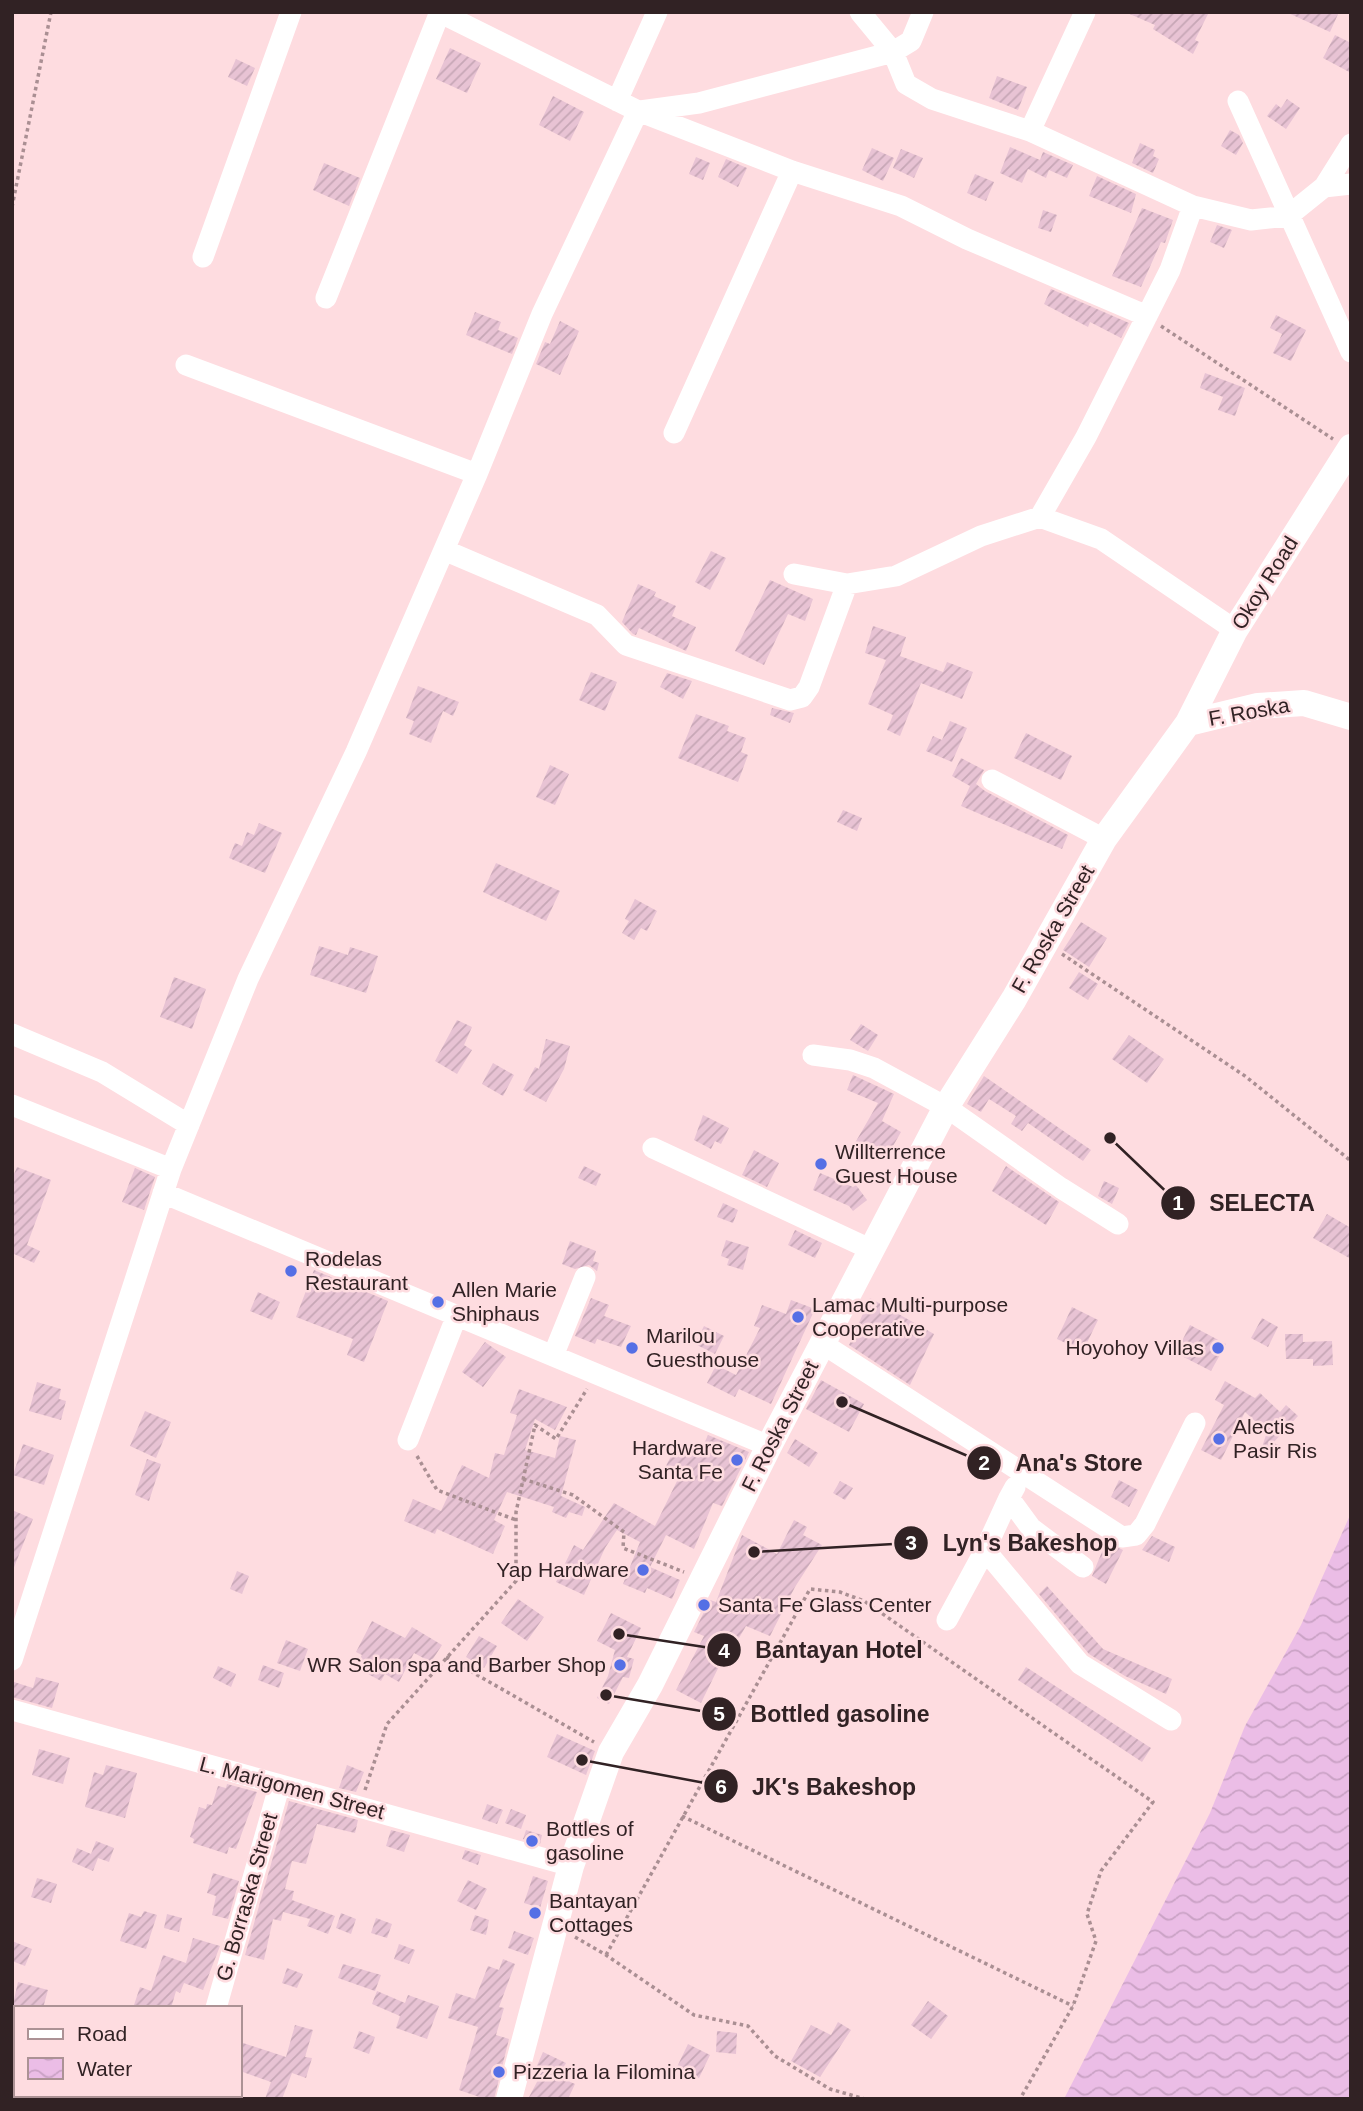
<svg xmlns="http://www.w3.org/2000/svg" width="1363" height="2111" font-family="Helvetica,sans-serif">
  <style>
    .water { fill: url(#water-waves) }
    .building { fill: url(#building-hatch) }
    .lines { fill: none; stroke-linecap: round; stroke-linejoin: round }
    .path { stroke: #aa8f93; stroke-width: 3.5; stroke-dasharray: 3.5 3.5; stroke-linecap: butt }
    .minor { stroke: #fff; stroke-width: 21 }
    .major { stroke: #fff; stroke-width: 26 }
    .poi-dot { fill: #556fe5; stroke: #fedce0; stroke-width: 2.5 }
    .labels { text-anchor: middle; stroke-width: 5; stroke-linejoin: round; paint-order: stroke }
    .street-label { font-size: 21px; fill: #312224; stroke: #fedce0 }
    .poi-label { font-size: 21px; fill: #312224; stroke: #fedce0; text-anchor: start }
    .leader { fill: none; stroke: #312224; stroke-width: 2.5 }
    .callout-dot { fill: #312224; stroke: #fedce0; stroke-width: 2.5 }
    .mark-label { font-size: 21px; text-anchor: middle; font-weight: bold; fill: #fff }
    .callout-label { font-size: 23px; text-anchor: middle; font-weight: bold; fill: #312224; stroke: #fedce0; stroke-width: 5; stroke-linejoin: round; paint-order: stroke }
  </style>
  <defs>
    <pattern id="water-waves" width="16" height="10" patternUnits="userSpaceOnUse" patternTransform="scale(1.75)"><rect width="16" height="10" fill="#ebbde6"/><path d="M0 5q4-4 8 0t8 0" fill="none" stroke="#caa2c5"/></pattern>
    <pattern id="building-hatch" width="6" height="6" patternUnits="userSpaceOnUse" patternTransform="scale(1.75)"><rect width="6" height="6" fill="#e8c3d4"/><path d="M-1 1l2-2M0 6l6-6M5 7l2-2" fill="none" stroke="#c7a7b6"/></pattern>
  </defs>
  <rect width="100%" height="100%" fill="#fedce0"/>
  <path class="water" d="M1351,1513V2099H1064L1210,1813L1245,1726L1301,1625Z"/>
  <path class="building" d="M1125,12H1209L1195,40L1199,42L1193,54L1153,29L1155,25Z
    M1286,12H1339L1330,32Z
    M1335,35L1351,43V73L1323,58Z
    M450,48L481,63L467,93L436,79Z
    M236,59L255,68L247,86L228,77Z
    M997,76L1027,87L1018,110L989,98Z
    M553,96L584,112L570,141L539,125Z
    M1287,99L1300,108L1286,129L1267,116L1276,104L1281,108Z
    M1230,130L1239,135L1243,143L1236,155L1221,146Z
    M1140,143L1155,150L1153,156L1159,159L1153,173L1132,163Z
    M1010,147L1040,160L1043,152L1073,165L1067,178L1049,170L1046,178L1028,169L1022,183L1000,173Z
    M872,148L894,158L883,181L862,170Z
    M901,149L923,158L914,178L893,168Z
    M696,157L710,163L703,180L689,174Z
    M726,159L747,168L738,187L718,177Z
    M324,163L360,178L349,206L313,190Z
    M975,174L994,182L986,201L967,193Z
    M1097,176L1136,194L1131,213L1089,196Z
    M1142,208L1173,220L1165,243L1161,242L1141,287L1112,276Z
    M1043,210L1057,215L1051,232L1038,228Z
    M1217,225L1232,230L1224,248L1210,242Z
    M1051,289L1129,323L1121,338L1090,322L1088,327L1044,304Z
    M475,312L501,322L498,330L518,338L512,354L466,335Z
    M1276,315L1306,330L1291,361L1273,353L1282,334L1270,328Z
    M560,321L579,331L560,375L536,364L545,342L550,344Z
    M1205,373L1245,388L1235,416L1218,410L1223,397L1200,388Z
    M711,551L726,558L710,590L695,582Z
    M770,580L813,599L805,621L788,614L764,665L735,651Z
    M638,584L656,592L654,596L676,606L672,616L696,627L686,651L639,628L636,635L633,634L622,622Z
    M873,626L906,637L900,656L943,672L947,662L973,672L962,699L921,683L900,736L887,730L893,715L868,704L886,660L865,653Z
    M591,672L617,682L605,711L579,700Z
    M667,673L692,681L683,699L660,687Z
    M418,686L459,702L453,716L443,711L431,743L409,734L414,721L406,718Z
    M772,708L794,713L790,723L770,715Z
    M696,714L729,726L727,731L746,738L741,752L748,755L738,782L678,758Z
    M950,721L967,728L952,762L926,751L933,736L942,740Z
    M1026,733L1072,756L1061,780L1014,758Z
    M961,758L984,770L976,784L985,791L1068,835L1062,849L961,806L970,786L952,776Z
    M550,765L569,774L555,805L536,797Z
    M843,810L862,818L857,831L837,822Z
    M259,823L282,833L265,873L229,858L235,843L242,846L247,832L254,835Z
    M496,863L560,891L546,921L483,892Z
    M635,899L657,911L647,931L641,928L634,940L622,933L629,921L625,919Z
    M1081,922L1107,938L1089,967L1063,950Z
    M319,946L348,955L350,947L378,956L366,993L310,975Z
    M1079,972L1098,984L1088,1000L1069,988Z
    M174,977L206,989L192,1029L160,1017Z
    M457,1020L472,1027L464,1045L472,1050L457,1074L435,1061Z
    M861,1024L878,1035L868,1051L850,1040Z
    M1129,1035L1164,1059L1147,1083L1112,1059Z
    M546,1039L570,1046L564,1069L546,1102L523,1090L535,1067L539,1069Z
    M493,1063L514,1075L503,1096L482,1084Z
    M853,1075L894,1094L882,1121L901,1132L885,1160L855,1143L878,1103L847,1090Z
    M984,1076L1091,1150L1083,1161L1028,1123L1022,1131L1011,1124L1016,1116L989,1099L981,1112L967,1104Z
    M703,1115L729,1128L721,1144L715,1141L711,1149L694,1140Z
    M754,1150L779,1163L767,1187L742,1175Z
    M584,1166L601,1174L596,1186L578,1178Z
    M1006,1166L1059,1202L1046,1225L992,1191Z
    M17,1167L51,1180L27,1245L40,1251L34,1263L12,1253V1179Z
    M135,1168L155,1177L144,1210L122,1202Z
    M820,1173L853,1187L856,1185L867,1200L853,1211L849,1206L813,1190Z
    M1104,1181L1119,1188L1112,1204L1098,1196Z
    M723,1203L738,1210L733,1223L717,1217Z
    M1327,1214L1351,1228V1259L1313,1238Z
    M795,1230L822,1243L815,1258L788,1245Z
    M726,1240L749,1247L743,1270L727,1265L729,1259L721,1256Z
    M570,1241L596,1251L593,1261L599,1263L597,1271L589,1265L575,1269L562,1264Z
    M314,1270L388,1301L364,1362L347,1355L353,1339L296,1317Z
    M258,1292L280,1302L272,1320L250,1311Z
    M591,1298L609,1305L604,1316L631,1326L621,1347L597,1339L595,1344L575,1336Z
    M870,1298L934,1334L910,1385L849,1345Z
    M791,1300L815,1309L771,1404L739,1389L735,1397L707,1383L716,1365L736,1375L760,1328L754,1326L762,1305L786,1314Z
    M1072,1307L1098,1320L1083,1351L1057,1339Z
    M1262,1318L1278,1327L1268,1347L1251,1338Z
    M1190,1325L1226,1344L1211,1371L1176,1353Z
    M704,1326L724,1336L715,1354L695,1344Z
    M1285,1334H1303V1342L1332,1341L1333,1365L1313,1366V1359H1286Z
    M485,1342L506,1357L483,1387L462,1372Z
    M821,1380L864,1404L849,1432L806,1409Z
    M1225,1381L1255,1398L1260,1393L1280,1412L1286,1405L1298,1416L1273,1443L1282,1446L1277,1460L1262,1455L1258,1459L1267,1432L1245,1412L1221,1460L1201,1450L1224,1405L1215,1400Z
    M37,1382L61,1389L59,1399L66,1401L61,1420L29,1411Z
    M519,1389L567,1407L555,1430L535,1419L525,1450L555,1458L560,1436L576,1440L561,1496L585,1507L582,1516L569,1512L566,1518L552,1512L554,1507L507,1492L494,1520L505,1526L493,1554L437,1529L435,1534L404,1521L413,1499L441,1511L462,1465L489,1478L495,1453L504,1455L517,1415L510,1413Z
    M145,1411L171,1422L156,1458L130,1446Z
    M708,1435L749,1452L722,1506L713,1503L694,1549L666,1535L650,1567L680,1580L672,1599L647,1588L645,1593L623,1584L640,1542L617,1530L605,1548L584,1595L556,1582L574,1545L583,1550L614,1503L655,1526L680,1475L665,1468L676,1446L698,1457Z
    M795,1439L818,1453L809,1467L787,1453Z
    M23,1444L54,1455L44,1485L13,1475Z
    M147,1459L161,1464L149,1501L135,1495Z
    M1119,1480L1138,1490L1129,1507L1111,1497Z
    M840,1481L853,1488L845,1500L833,1493Z
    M12,1510L33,1519L13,1570L12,1569Z
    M794,1520L807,1527L803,1535L822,1545L795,1587L770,1636L746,1626L732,1650L728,1648L701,1703L676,1690L704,1636L694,1632L710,1600L716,1602L742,1535L777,1554Z
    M1152,1536L1175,1547L1169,1562L1142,1550Z
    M1106,1542L1123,1550L1106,1584L1092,1576Z
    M237,1571L249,1576L242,1594L230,1589Z
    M1047,1586L1103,1649L1172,1679L1166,1694L1125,1676L1089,1654L1039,1594Z
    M518,1599L544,1617L527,1641L501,1623Z
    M611,1613L641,1628L627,1657L634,1659L629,1678L623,1677L609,1704L597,1698L608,1676L615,1650L597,1641Z
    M372,1621L405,1638L412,1627L442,1645L431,1662L414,1653L399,1682L385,1674L381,1681L355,1667L362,1655L356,1652Z
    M479,1636L497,1646L484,1668L466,1657Z
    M286,1640L308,1649L300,1671L277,1663Z
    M263,1665L284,1673L279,1688L258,1680Z
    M218,1666L236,1674L231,1687L213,1678Z
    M1026,1667L1151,1748L1142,1762L1018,1680Z
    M36,1677L59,1683L52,1708L12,1697L14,1682L33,1688Z
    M557,1734L595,1751L586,1775L547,1757Z
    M39,1749L70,1758L63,1784L32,1775Z
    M106,1765L137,1773L125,1818L85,1807L94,1772L103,1775Z
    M347,1765L364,1772L356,1792L339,1788Z
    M227,1784L257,1792L236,1849L229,1847L227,1854L193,1843L194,1839L190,1837L199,1807L206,1809L207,1804L212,1805L218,1786L226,1788Z
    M289,1801L358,1820L355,1833L317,1824L306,1864L292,1861L285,1889L294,1891L292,1900L335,1916L328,1934L307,1926L310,1919L283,1912L281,1921L273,1919L264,1960L245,1955Z
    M487,1804L503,1810L497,1824L482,1819Z
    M511,1809L526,1815L521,1829L505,1823Z
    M391,1830L410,1835L404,1852L386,1846Z
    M526,1830L542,1835L540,1844L523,1839Z
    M96,1841L114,1848L109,1862L98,1858L93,1871L72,1862L77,1848L91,1854Z
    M465,1850L481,1855L478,1865L462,1859Z
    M213,1873L239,1881L228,1919L212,1915L216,1896L207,1893Z
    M533,1876L548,1881L540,1908L524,1903Z
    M37,1878L57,1884L51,1903L31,1897Z
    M468,1880L487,1889L476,1910L457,1901Z
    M144,1911L157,1915L146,1949L120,1941L129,1913L141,1917Z
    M341,1913L356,1919L351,1934L336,1928Z
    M167,1914L182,1918L179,1932L164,1928Z
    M475,1915L489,1920L486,1935L470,1930Z
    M376,1918L392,1924L387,1938L371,1933Z
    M514,1931L534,1938L528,1955L508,1948Z
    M193,1938L220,1946L203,1990L184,1983L180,1993L176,1991L171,2008H133L140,1987L151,1991L163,1955L186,1963Z
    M12,1941L32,1949L25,1966L12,1961Z
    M399,1944L415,1950L409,1964L394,1959Z
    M503,1959L515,1964L499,2007L504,2008L496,2035L509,2039L494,2099H485L459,2090L478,2027L448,2018L456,1993L475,1999L488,1966L499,1970Z
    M343,1964L381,1975L375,1991L338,1978Z
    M287,1968L303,1974L297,1988L282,1983Z
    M18,1982L48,1990L43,2008H12Z
    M377,1991L405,2003L408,1995L439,2006L427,2039L396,2028L400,2016L372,2004Z
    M928,2001L948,2016L931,2039L911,2025Z
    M838,2022L851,2030L820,2077L791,2061L811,2025L831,2035Z
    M295,2025L313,2030L305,2057L312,2058L306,2078L292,2073L282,2099H265L271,2082L240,2071V2042L286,2057Z
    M359,2031L375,2037L369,2054L353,2048Z
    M717,2031L737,2033L736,2054L716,2052Z
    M688,2044L710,2055L699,2078L677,2067Z
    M543,2052L566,2063L559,2077L575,2084L568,2099H528L538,2080L532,2077Z"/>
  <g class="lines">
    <path class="path" d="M12,207L51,12
      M1161,326L1333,439
      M1062,954L1245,1076L1351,1161
      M417,1456L437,1490L516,1520
      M523,1479L573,1495L624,1532L623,1548L684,1572
      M446,1657L594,1742
      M365,1790L387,1724L516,1581V1512L535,1425L556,1439L587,1389
      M682,1816L1073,2006
      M575,1937L606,1955L694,2015L748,2026L775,2056L830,2089L865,2099
      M606,1955L810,1589L840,1592L864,1601L1153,1802L1101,1871L1087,1914L1096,1941L1073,2006L1020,2099"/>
    <path class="minor" d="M439,12L638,111L792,171L901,206L967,239L1147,316
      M860,12L893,52L906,84L932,99L1030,131L1193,206L1251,220L1288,216L1324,187L1351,184
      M617,101L657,12
      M1238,101L1351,352
      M640,111L699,103L893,52L911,41L923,12
      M1030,131L1085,12
      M1324,187L1351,144
      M203,257L291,12
      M326,298L440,12
      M186,365L477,474
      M674,433L792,171
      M1040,517L1086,437L1170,270L1193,206
      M444,550L597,615L626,645L790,700L802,697L809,687L847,584
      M794,574L847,584L896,576L981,536L1040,517L1101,539L1235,630
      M992,780L1104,839
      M12,1034L102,1072L189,1125
      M813,1055L850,1060L874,1068L946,1107L1061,1188L1118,1224
      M12,1105L171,1169
      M653,1148L872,1250
      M163,1193L769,1446
      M823,1344L1122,1537L1136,1535L1145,1524L1195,1423
      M553,1356L585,1277
      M408,1440L457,1315
      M1015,1487L1009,1498L1031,1528L1083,1567
      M1009,1498L985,1550L1080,1664L1171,1720
      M947,1620L985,1550
      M12,1660L171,1169L248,979L356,752L477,474L542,314L638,111
      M12,1710L571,1866
      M216,2008L279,1787
      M190,2099L191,2095"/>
    <path class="major" d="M1188,723L1258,706L1304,703L1351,717
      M509,2099L571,1866L611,1752L650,1685L769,1446L946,1107L1014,999L1104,839L1188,723L1235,630L1351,447"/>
  </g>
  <g class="poi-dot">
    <circle cx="821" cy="1164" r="7"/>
    <circle cx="291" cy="1271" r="7"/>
    <circle cx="438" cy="1302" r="7"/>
    <circle cx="798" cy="1317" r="7"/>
    <circle cx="632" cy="1348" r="7"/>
    <circle cx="1218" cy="1348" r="7"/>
    <circle cx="1219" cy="1439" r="7"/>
    <circle cx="737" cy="1460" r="7"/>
    <circle cx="643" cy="1570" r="7"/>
    <circle cx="704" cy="1605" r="7"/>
    <circle cx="620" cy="1665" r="7"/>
    <circle cx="532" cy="1841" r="7"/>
    <circle cx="535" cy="1913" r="7"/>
    <circle cx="499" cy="2072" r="7"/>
  </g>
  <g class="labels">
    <g class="street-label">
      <text transform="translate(1265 583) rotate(-58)" y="7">Okoy Road</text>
      <text transform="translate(1249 712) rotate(-10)" y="7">F. Roska</text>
      <text transform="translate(1053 929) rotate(-60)" y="7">F. Roska Street</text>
      <text transform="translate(780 1426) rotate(-63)" y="7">F. Roska Street</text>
      <text transform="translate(292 1788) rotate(15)" y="7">L. Marigomen Street</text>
      <text transform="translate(247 1897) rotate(-74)" y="7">G. Borraska Street</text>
    </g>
    <g class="poi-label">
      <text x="835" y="1159">Willterrence<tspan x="835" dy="24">Guest House</tspan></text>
      <text x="305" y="1266">Rodelas<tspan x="305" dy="24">Restaurant</tspan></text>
      <text x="452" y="1297">Allen Marie<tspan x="452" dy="24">Shiphaus</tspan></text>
      <text x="812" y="1312">Lamac Multi-purpose<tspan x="812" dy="24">Cooperative</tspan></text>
      <text x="646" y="1343">Marilou<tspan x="646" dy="24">Guesthouse</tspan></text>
      <text x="1204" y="1355" text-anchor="end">Hoyohoy Villas</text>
      <text x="1233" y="1434">Alectis<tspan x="1233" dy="24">Pasir Ris</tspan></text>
      <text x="723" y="1455" text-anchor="end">Hardware<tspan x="723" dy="24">Santa Fe</tspan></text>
      <text x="629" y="1577" text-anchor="end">Yap Hardware</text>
      <text x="718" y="1612">Santa Fe Glass Center</text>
      <text x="606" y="1672" text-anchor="end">WR Salon spa and Barber Shop</text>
      <text x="546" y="1836">Bottles of<tspan x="546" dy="24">gasoline</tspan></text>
      <text x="549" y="1908">Bantayan<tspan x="549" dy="24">Cottages</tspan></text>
      <text x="513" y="2079">Pizzeria la Filomina</text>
    </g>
  </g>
  <path class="leader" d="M1110 1138L1178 1203M842 1402L984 1463M754 1552L911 1543M619 1634L724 1650M606 1695L719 1714M582 1760L721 1786"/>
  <g class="callout-dot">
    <circle cx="1110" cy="1138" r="7"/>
    <circle cx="842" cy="1402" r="7"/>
    <circle cx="754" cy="1552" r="7"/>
    <circle cx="619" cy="1634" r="7"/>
    <circle cx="606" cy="1695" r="7"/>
    <circle cx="582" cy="1760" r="7"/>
    <circle cx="1178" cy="1203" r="18"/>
    <circle cx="984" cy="1463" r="18"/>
    <circle cx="911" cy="1543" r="18"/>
    <circle cx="724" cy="1650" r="18"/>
    <circle cx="719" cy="1714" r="18"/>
    <circle cx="721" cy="1786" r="18"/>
  </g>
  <g class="mark-label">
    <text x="1178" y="1210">1</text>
    <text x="984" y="1470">2</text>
    <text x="911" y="1550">3</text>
    <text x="724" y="1658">4</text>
    <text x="719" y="1721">5</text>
    <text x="721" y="1794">6</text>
  </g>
  <g class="callout-label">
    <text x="1262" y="1211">SELECTA</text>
    <text x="1079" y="1471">Ana's Store</text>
    <text x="1030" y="1551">Lyn's Bakeshop</text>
    <text x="839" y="1658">Bantayan Hotel</text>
    <text x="840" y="1722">Bottled gasoline</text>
    <text x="834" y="1795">JK's Bakeshop</text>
  </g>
  <rect width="1363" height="2111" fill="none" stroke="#312224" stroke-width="28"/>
  <rect x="14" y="2006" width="228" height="91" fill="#fedce0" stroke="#ac9295" stroke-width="2"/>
  <rect x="28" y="2029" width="35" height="10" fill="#ffffff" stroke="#ac9295" stroke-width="2"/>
  <text x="77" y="2041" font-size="21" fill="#312224">Road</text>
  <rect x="28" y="2058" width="35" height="21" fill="url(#water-waves)" stroke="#ac9295" stroke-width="2"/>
  <text x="77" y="2076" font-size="21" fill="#312224">Water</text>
</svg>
